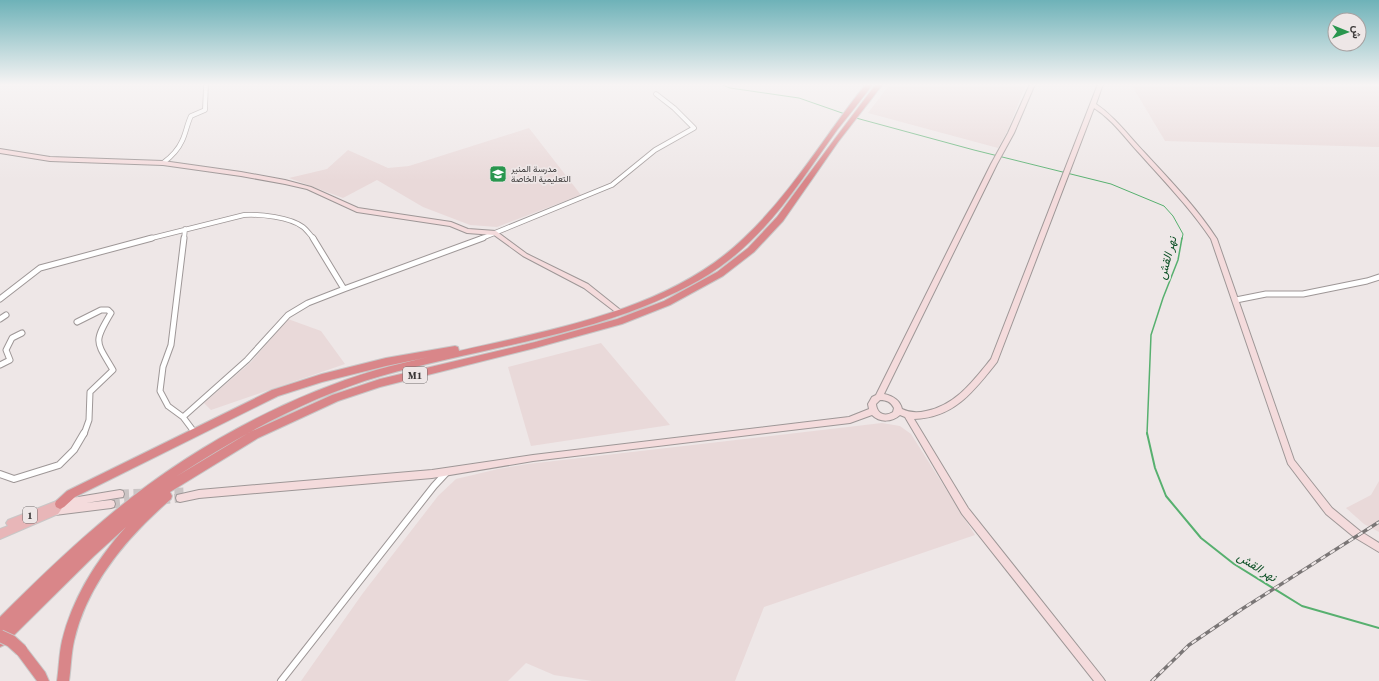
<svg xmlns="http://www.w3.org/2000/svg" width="1379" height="681" font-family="'Source Serif 4',Vazirmatn,serif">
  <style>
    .built { fill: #e9d9d9 }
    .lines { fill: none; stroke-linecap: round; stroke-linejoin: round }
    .stream-far2 { stroke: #57b06f; stroke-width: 1 }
    .stream-far1 { stroke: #57b06f; stroke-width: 1.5 }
    .stream { stroke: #57b06f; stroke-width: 2 }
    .secondary-tunnel { stroke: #cac4c4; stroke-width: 9; stroke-dasharray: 9 4.5; stroke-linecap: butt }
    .street-far2-casing { stroke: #9e9797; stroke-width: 5.5 }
    .street-far1-casing { stroke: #9e9797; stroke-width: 7 }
    .street-casing { stroke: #9e9797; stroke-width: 8 }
    .secondary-casing { stroke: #9e9797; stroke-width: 2 }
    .primary-casing { stroke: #c8c7c7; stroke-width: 2 }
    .highway-casing { stroke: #c8c7c7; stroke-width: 2 }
    .street-far2 { stroke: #fff; stroke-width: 4 }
    .street-far1 { stroke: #fff; stroke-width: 5 }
    .street { stroke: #fff; stroke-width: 6 }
    .secondary { fill: #f4dbdc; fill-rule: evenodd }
    .primary { fill: #e8b6b8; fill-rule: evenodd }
    .highway { fill: #d98689; fill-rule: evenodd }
    .rail-casing { stroke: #7a7676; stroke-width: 3.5 }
    .rail { stroke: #eee7e7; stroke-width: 2; stroke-dasharray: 5.5; stroke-linecap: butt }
    .highway-bridge-casing { stroke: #c8c7c7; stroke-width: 14; stroke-linecap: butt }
    .highway-bridge { stroke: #d98689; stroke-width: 12 }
    .labels { text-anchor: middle; stroke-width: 3.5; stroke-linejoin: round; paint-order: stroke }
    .far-poi-label { font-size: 9px; fill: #3b3838; stroke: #eee7e7; text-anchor: start }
    .shield { fill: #eee7e7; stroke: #716c6c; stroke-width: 1 }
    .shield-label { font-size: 10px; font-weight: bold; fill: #3b3838 }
    .water-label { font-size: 12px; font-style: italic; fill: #0b4f24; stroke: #eee7e7 }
  </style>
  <rect width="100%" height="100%" fill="#eee7e7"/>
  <path class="built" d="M890,84H1026L1008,130L998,148L868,113Z
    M1131,84H1377L1379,86V147L1165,141Z
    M529,128L581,195L497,227L470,225L423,207L377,180L343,198L289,178L327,169L348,150L388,168L409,166Z
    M288,319L321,331L345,364L211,410L204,403L251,362Z
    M601,343L670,425L531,446L508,367Z
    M882,423L900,426L911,434L975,535L764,607L735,681H592L554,675L526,663L508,681H301L363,593L438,496L456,479L498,469L528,464Z
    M1379,481V532L1364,524L1346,508L1371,495Z"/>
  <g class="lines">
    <path class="stream-far2" d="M720,84L730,88L799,98L845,114
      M856,118L974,150L1111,184L1164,206L1173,216L1183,234L1182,239"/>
    <path class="stream-far1" d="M1147,434L1151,335L1163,298L1178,260L1182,238"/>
    <path class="stream" d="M1147,433L1155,468L1166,496L1201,538L1234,564L1302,606L1379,628"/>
    <path class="secondary-tunnel" d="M161,493L184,492
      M120,494L146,493
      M161,500L180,498
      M111,504L133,502"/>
    <g class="street-far2-casing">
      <path id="street-far2" d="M163,163C171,157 178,150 182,141C186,133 187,124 191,116L205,110L206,84
        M148,239L244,215C260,214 290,217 303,227C307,230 310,235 314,239
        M184,239L185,229
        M480,239L612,185L655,150L694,128L674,108L656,94"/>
    </g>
    <g class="street-far1-casing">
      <path id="street-far1" d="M184,238L171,345L163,367L160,391L168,406L183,417L195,433
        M313,238L344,289L483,238
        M0,299L40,268L152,238
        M1236,300L1266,294H1303L1367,281L1379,277
        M0,319L6,315
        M77,322L101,310H108L111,313C93,343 96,341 113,370L90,392L89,420L84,434
        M0,365L10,360L6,350L12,338L22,333
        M183,417L247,360L288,315L308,303L344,289"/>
    </g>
    <g class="street-casing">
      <path id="street" d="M0,474L14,479L59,465L74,450L84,433
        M281,681L434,486L447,472"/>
    </g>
    <g class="secondary-casing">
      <path id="secondary" d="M1030,84H1035L1014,133L997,164L884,394C893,396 900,400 902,409C910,413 918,413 926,411C956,405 973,381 991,359L1098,84H1103L1096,104C1115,117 1128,135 1144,152C1170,180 1196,207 1217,239L1294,460L1332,508L1360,531L1379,543V552L1354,537L1326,514L1288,464L1211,239C1190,208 1165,182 1140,154C1125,138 1113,120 1094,108L997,362C974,391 954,418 914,419L968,508L1103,678L1105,681H1094L962,514L905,417L900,415C892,422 880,423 872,415L850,423L533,461L432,478L199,498L180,502L177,501L176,498L177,495L199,490L432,470L533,455L849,417L869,409L868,404L872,397L876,395L991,164L1008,133ZM880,400C887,400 891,402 894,408L893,412C885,417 877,414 876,404Z
        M0,149L50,157L163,161L241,172L285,180L311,187L358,208L451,222L468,229L496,231L527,254L588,284L623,312L620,314H618L584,288L523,256L494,235L467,233L450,226L357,212L307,189L285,184L241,176L163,165L50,161L0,153Z
        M120,490L123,491L124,494L123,497L86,503L111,500L114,501L115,504L114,507L111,508L55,515L52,514L51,511L52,508L58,507L56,504L57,501L60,500Z"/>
    </g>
    <g class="primary-casing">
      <path id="primary" d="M59,500L63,501L65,504L58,514L0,539V529L8,526L6,523L8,520Z"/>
    </g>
    <g class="highway-casing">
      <path id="highway" d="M866,84H873C861,100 849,115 837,130C804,176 774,225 729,260C704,280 674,294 645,306C560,340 469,351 381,376C311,396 238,436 177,476L250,432L332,395L380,379L535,342L617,319L664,301L717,272L748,248L777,217L834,140L876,84H883L838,142L783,221L754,252L723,276L670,305L622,324L535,348L380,387L338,401L258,438L170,492L172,496L171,499C127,537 87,584 74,641C71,654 71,668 69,681H57C59,668 59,654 62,641C72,599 97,559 126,527L94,556L4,645L0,647V632L2,630L0,631V617C36,581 72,546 111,514C186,451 282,398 376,370C393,365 411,361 429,357L386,366L322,382L278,396L75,497L64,507L60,509L56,507L55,504L56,501L67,491L272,390L322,374L386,358L455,346L458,347L459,351C555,329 671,309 744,238C792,193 825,135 866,84Z
        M21,644L25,646L45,672L49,681H37L17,654L15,650L17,646Z"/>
    </g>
    <use href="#street-far2" class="street-far2"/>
    <use href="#street-far1" class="street-far1"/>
    <use href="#street" class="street"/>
    <use href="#secondary" class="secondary"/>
    <use href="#primary" class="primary"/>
    <use href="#highway" class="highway"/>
    <g class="rail-casing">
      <path id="rail" d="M1152,681L1189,645L1242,609L1379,522"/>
    </g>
    <use href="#rail" class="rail"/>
    <g class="highway-bridge-casing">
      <path id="highway-bridge" d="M0,636L11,641L21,650"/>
    </g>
    <use href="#highway-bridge" class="highway-bridge"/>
  </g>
  <linearGradient id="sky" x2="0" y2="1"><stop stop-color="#6eb2b8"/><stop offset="0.47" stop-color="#f7f4f4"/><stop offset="1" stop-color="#f7f4f4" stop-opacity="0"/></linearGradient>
  <rect width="1379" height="180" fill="url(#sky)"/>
  <defs>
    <g id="school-square" transform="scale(0.9)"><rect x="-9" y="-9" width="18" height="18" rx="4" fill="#29964e" stroke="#eee7e7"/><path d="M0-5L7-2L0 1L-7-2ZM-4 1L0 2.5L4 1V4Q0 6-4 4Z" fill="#fff"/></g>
  </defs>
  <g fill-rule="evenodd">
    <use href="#school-square" x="498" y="174"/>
  </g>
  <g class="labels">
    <g class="far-poi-label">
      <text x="511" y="172">مدرسة المنير<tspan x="511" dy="10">التعليمية الخاصة</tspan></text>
    </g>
    <g class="shield">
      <rect x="403" y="367" width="24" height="16" rx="3"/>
      <rect x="23" y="507" width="14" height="16" rx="3"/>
    </g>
    <g class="shield-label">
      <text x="415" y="379">M1</text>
      <text x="30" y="519">1</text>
    </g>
    <g class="water-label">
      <text transform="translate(1167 258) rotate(-75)" y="4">نهر القش</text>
      <text transform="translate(1257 567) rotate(32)" y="4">نهر القش</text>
    </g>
  </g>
  <g transform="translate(1347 32) rotate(91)"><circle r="19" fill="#eee7e7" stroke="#a6a1a1"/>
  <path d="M0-3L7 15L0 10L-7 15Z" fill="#29964e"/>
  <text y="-6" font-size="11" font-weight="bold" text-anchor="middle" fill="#3b3838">ش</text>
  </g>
</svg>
